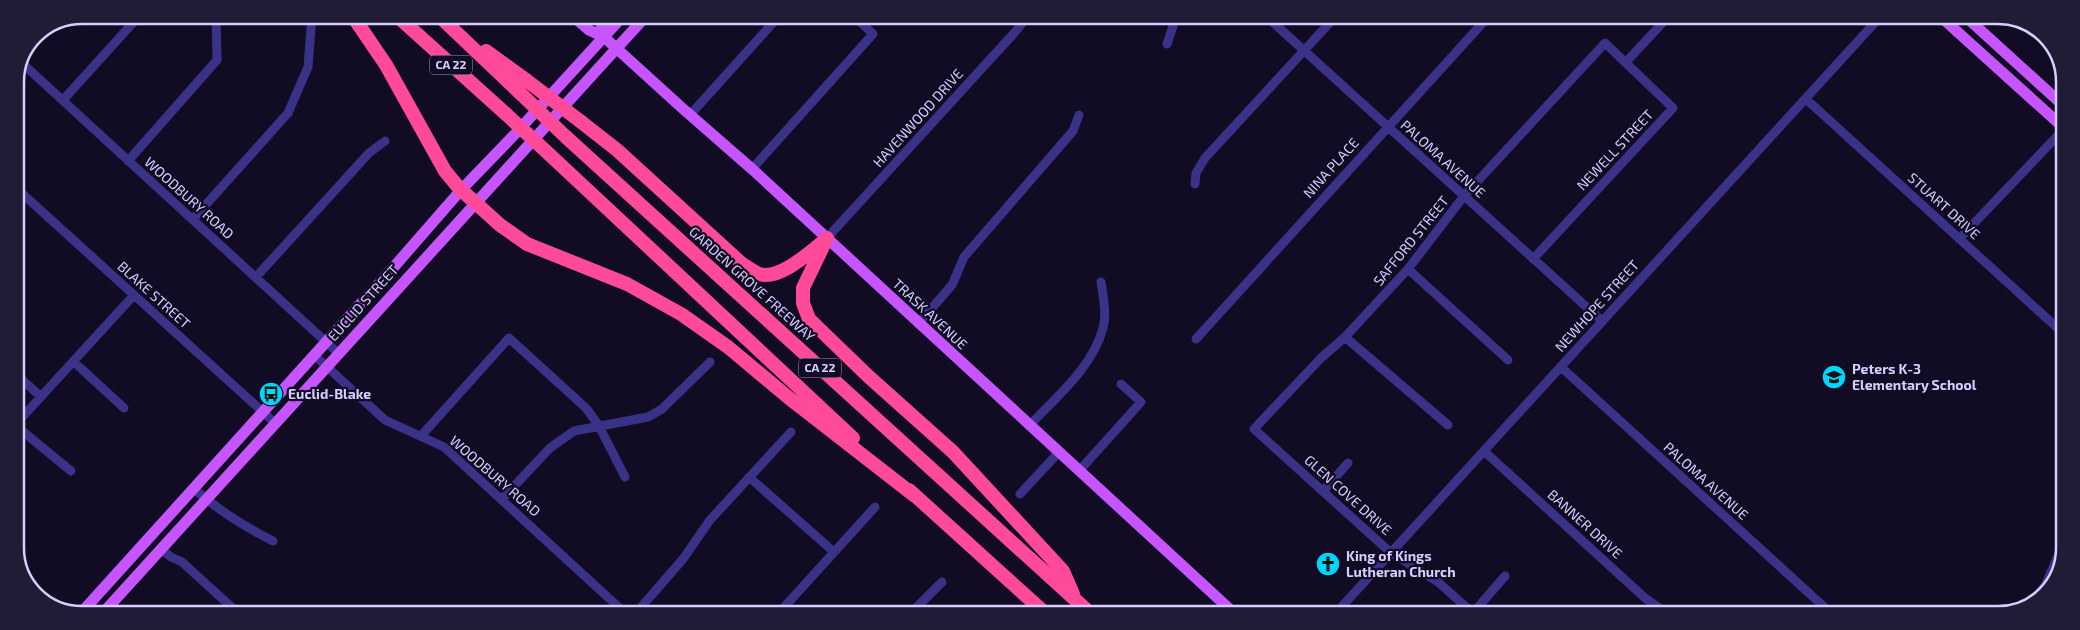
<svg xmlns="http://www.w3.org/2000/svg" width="2080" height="630" font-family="'Exo 2',sans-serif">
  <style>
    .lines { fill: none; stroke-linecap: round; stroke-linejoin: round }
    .minor { stroke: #393287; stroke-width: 9 }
    .major { stroke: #c655ff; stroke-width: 11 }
    .highway { stroke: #ff4999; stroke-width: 14 }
    .highway-bridge { stroke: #ff4999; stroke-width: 14 }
    .labels { text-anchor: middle; stroke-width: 4.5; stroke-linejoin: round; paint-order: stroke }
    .shield { fill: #110c23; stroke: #9a94bd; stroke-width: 1 }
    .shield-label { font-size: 12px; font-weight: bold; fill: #d5ceff }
    .street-label { font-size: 14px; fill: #d5ceff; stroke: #110c23 }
    .poi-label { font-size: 14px; font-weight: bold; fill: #d5ceff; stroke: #110c23; text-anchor: start }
    .rim { fill: none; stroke: #d5ceff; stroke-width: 2.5 }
  </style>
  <rect width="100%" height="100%" fill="#110c23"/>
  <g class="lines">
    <path class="minor" d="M1266,16L1602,321
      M1167,44L1174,23L1180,16
      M1626,62L1668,17
      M23,64L338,353
      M1806,99L2064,334
      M63,100L140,15
      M690,115L779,16
      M128,161L217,60L216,15
      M752,169L873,34L854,16
      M1195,184L1196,173L1205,158L1335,17
      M15,187L275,423
      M193,219L288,113L308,67L312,15
      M827,238L1015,32L1028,16
      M1959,239L2065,128
      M1408,269L1508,360
      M256,277L369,153L385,141
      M918,324L952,285L964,257L1073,131L1079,115
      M1345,337L1448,425
      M1196,339L1488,17
      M314,355L385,420L444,447L625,613
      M74,362L124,408
      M1561,367L1833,615
      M15,373L41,397
      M15,425L134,295
      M15,425L71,471
      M1029,426C1056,397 1093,367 1103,328C1107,314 1103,296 1101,282
      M421,436L509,338L586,408L599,426L625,477
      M1484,451L1645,598L1669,615
      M1079,471L1141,402L1121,384
      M749,477L834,552
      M193,488C218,510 243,526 273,541
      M1323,491L1348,463
      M1020,494L1059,452
      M502,499L550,448L574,431L648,417L662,409L710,362
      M161,549L171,557L182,562L238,613
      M2028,605L2045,586L2063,544
      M636,613L683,559L710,520L791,432
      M1473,613L1505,576
      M778,614L875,507
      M910,614L942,582
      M1335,614L1880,17
      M1474,614L1438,582L1390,552L1254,429L1321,358L1345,337L1408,269L1464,196L1605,43L1673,108L1533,259"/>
    <path class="major" d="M573,16L589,30L604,37L681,107L752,169L1235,614
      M596,16L600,19L604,37
      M1941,17L2065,129
      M1966,17L2065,107
      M81,613L393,268L461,190L516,133L623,16
      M103,613L646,16"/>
    <path class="highway" d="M352,15L386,65L445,171L459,188L500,225L527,244L627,284L681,314L728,347L789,398L915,496
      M396,15L506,114
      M438,15L519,92
      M486,51L526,80
      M580,121L617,150L741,263C747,267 753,271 759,274C779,281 810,252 825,240
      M566,137L1091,614
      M550,155L853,438
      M827,238L803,288V303L809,319L868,376L953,452L1063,571L1073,594
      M909,490L1046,614"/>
    <path class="highway-bridge" d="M526,80L580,121
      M519,92L566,137
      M506,114L550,155"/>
  </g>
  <defs>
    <g id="school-disc" transform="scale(1.25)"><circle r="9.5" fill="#00d6f9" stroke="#110c23"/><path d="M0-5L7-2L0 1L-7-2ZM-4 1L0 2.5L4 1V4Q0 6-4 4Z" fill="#111"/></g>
    <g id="bus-disc" transform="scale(1.25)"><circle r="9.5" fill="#00d6f9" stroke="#110c23"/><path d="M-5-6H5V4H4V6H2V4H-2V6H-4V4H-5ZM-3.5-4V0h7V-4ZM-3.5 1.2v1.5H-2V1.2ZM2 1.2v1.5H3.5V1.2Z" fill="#111"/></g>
    <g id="church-disc" transform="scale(1.25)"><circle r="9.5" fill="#00d6f9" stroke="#110c23"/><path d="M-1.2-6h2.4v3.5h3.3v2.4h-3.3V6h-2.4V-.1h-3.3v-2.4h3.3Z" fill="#111"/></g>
  </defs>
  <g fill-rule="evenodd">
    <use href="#school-disc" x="1834" y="377"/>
    <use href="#bus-disc" x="271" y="394"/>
    <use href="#church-disc" x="1328" y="564"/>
  </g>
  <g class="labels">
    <g class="shield">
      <rect x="430" y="55.5" width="42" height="19" rx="4"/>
      <rect x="799" y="358.5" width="42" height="19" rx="4"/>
    </g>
    <g class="shield-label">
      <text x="451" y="69">CA 22</text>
      <text x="820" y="372">CA 22</text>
    </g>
    <g class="street-label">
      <text transform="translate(918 118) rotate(-48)" y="5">HAVENWOOD DRIVE</text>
      <text transform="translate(1615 150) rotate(-47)" y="5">NEWELL STREET</text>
      <text transform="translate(1443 159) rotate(42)" y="5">PALOMA AVENUE</text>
      <text transform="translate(1331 168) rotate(-48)" y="5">NINA PLACE</text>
      <text transform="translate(189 198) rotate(42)" y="5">WOODBURY ROAD</text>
      <text transform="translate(1944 206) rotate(42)" y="5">STUART DRIVE</text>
      <text transform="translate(1411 241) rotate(-51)" y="5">SAFFORD STREET</text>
      <text transform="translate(752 284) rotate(42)" y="5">GARDEN GROVE FREEWAY</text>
      <text transform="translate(154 295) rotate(42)" y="5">BLAKE STREET</text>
      <text transform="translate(363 303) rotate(-48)" y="5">EUCLID STREET</text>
      <text transform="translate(1597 306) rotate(-48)" y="5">NEWHOPE STREET</text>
      <text transform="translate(930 314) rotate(43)" y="5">TRASK AVENUE</text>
      <text transform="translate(495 476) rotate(41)" y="5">WOODBURY ROAD</text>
      <text transform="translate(1706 481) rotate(42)" y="5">PALOMA AVENUE</text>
      <text transform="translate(1348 495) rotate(42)" y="5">GLEN COVE DRIVE</text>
      <text transform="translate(1585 524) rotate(42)" y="5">BANNER DRIVE</text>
    </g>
    <g class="poi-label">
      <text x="1852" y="374">Peters K-3<tspan x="1852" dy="16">Elementary School</tspan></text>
      <text x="288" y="399">Euclid-Blake</text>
      <text x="1346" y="561">King of Kings<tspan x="1346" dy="16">Lutheran Church</tspan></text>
    </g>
  </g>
  <path d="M0 0H2080V630H0ZM82 24H1998A58 58 0 0 1 2056 82V548A58 58 0 0 1 1998 606H82A58 58 0 0 1 24 548V82A58 58 0 0 1 82 24Z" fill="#211c35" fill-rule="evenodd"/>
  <path class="rim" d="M82 24H1998A58 58 0 0 1 2056 82V548A58 58 0 0 1 1998 606H82A58 58 0 0 1 24 548V82A58 58 0 0 1 82 24Z"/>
</svg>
